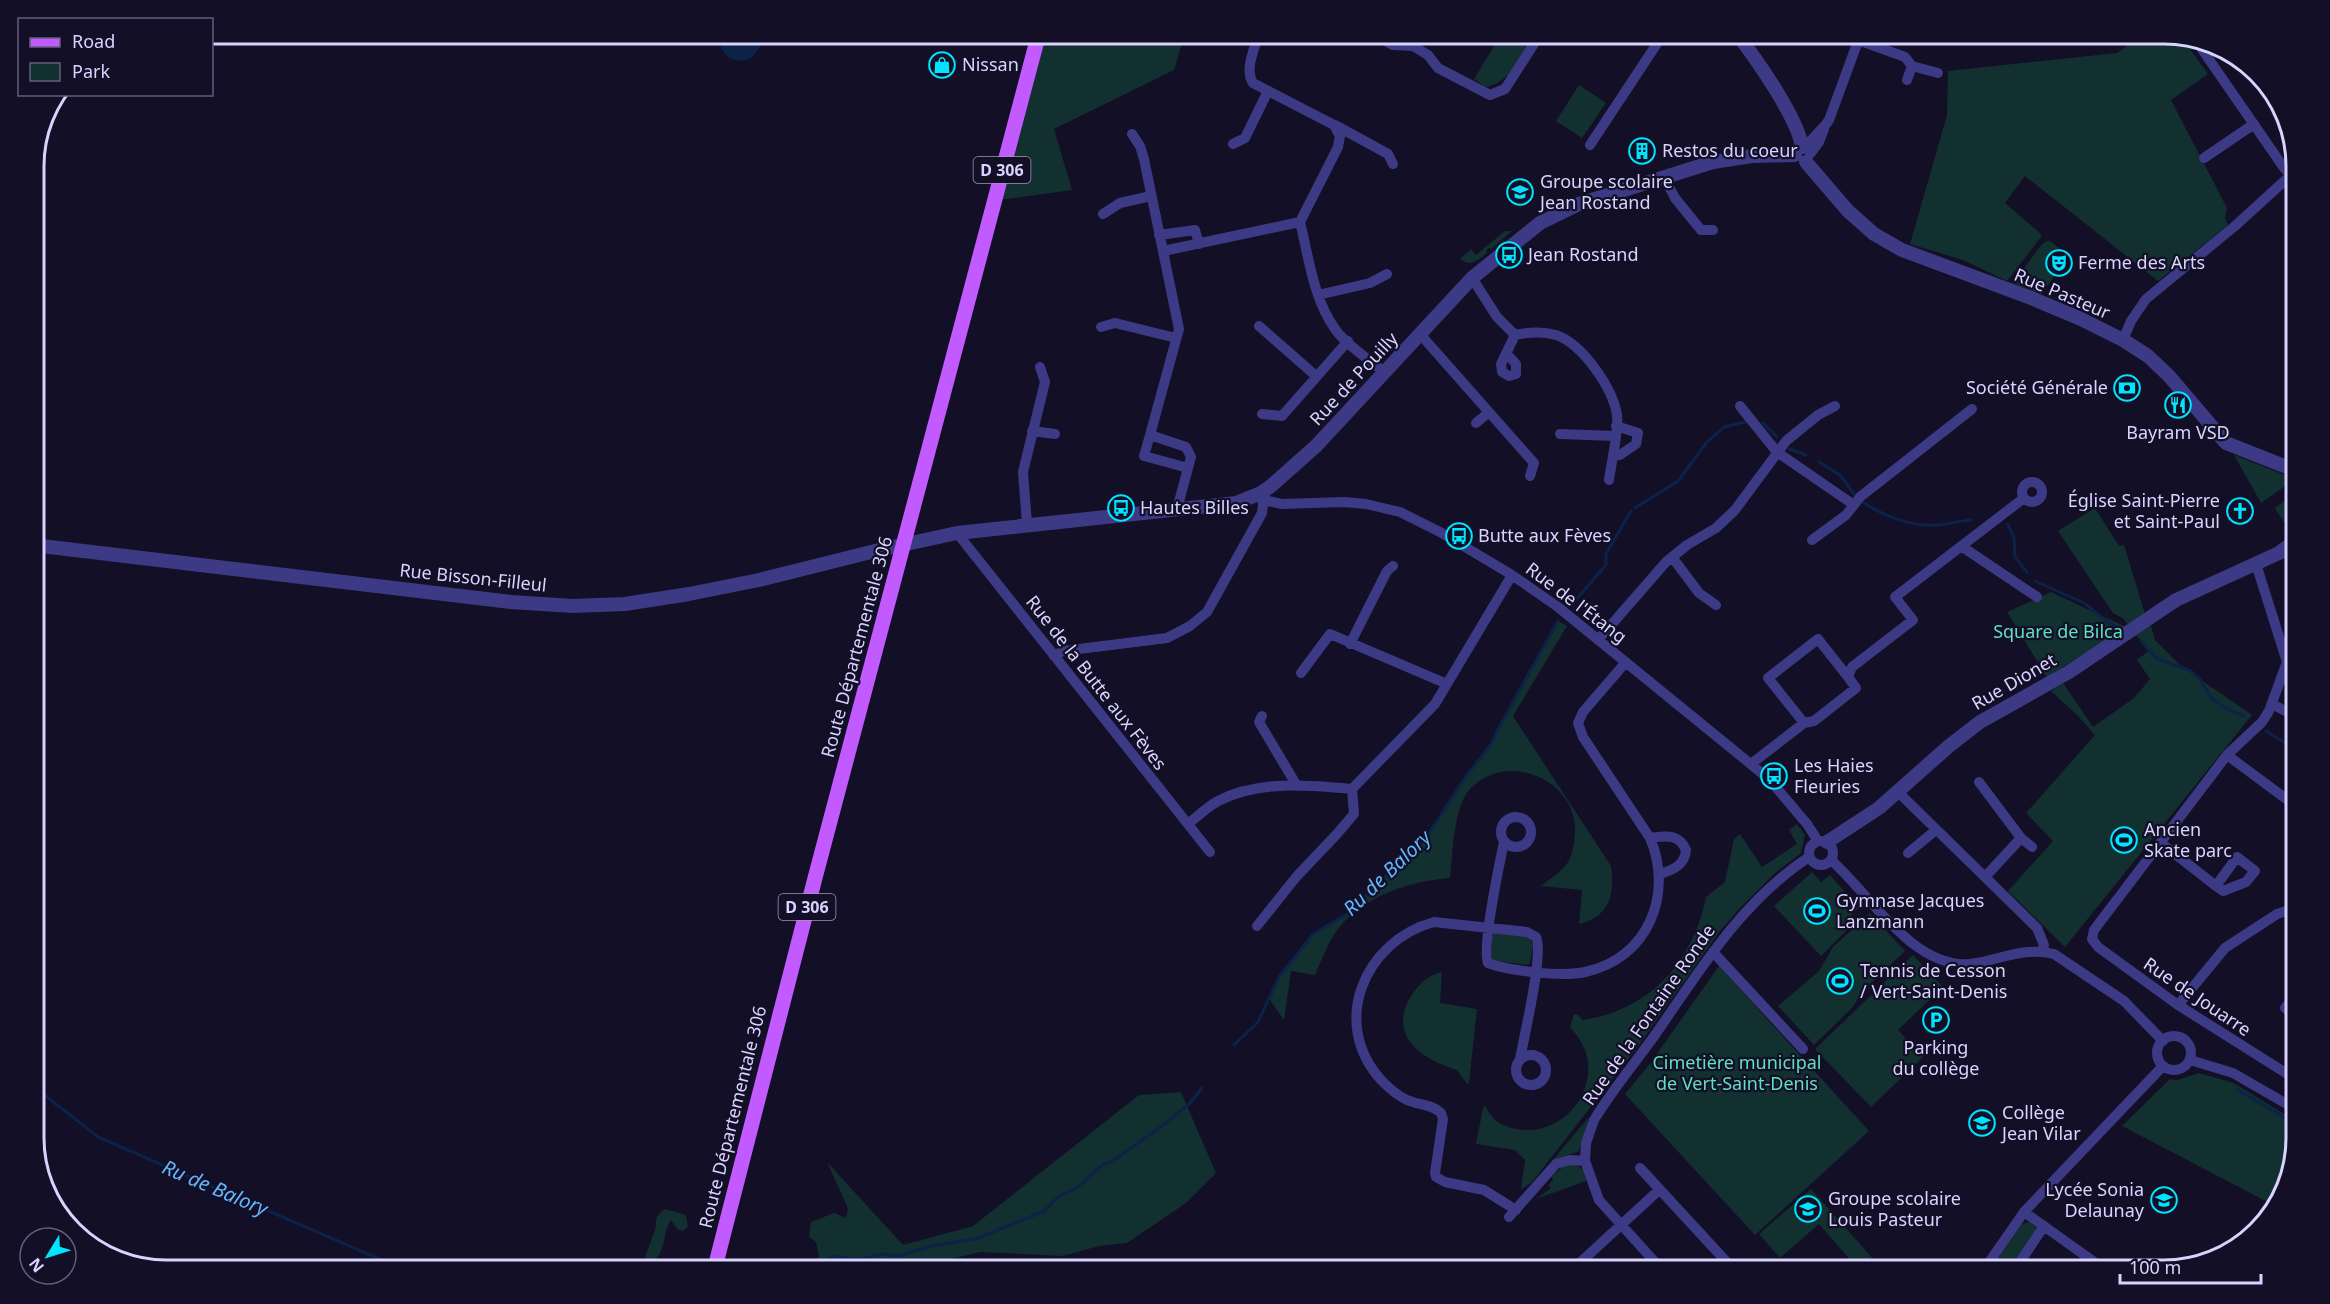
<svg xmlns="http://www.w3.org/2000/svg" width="2330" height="1304" font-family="'Noto Sans',sans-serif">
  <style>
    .green { fill: #12302f }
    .water { fill: #0c2248 }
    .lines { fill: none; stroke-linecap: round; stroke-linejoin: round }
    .stream { stroke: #0c2248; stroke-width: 3 }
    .minor { stroke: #3d3a85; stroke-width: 10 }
    .tertiary { stroke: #3d3a85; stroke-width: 14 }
    .primary { stroke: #c25bff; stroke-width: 15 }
    .labels { text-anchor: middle; stroke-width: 4.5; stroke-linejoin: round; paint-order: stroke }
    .shield { fill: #130f26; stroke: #9e99be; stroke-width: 1.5 }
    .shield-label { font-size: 16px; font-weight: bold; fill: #d9d4ff }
    .poi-label { font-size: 18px; fill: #d9d4ff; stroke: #130f26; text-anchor: start }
    .street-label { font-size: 18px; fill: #d9d4ff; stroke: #130f26 }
    .park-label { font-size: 18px; fill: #5fe0c0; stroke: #130f26 }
    .water-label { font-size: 20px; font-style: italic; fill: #62b6ff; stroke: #130f26 }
    .rim { fill: none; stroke: #d9d4ff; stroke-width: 3 }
  </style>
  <rect width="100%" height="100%" fill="#130f26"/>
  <path class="green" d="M1046,33H1185L1174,70L1054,129L1072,190L999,200Z
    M1502,33H1536C1523,52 1511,83 1486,87L1474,79Z
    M2132,33H2165L2182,38L2208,74L2171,100L2227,208L2225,218L2228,225L2158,281L2025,176L2005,203L2041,234V237L2007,281L1963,260L1910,244L1947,115L1948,71L2117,53L2134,40Z
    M1579,85L1606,103L1582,138L1556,121Z
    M1528,217L1491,249L1489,248L1486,251L1487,253C1478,260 1470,268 1460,259L1471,249L1476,255L1505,231H1511Z
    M2047,241H2050L2069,256L2040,296L2013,283L2042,244Z
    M2234,455L2295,479L2261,503Z
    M2296,492L2297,526L2290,532L2275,508Z
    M2095,508L2119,546L2124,545L2145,614L2128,625L2124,619L2113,613L2058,531Z
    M2051,592L2126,627L2047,677L2007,612Z
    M1558,621L1567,626L1513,716L1611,866C1615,894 1610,916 1579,924L1582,890L1541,886C1549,880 1559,873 1566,865C1572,858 1574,844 1575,834C1579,781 1508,749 1470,789C1453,808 1453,854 1450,878C1411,881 1363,896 1338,929C1328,942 1322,960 1315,975L1291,971L1284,1020L1270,1000L1279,977L1313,934L1347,914L1426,838L1464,779L1492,743L1498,729Z
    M2150,623L2155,640L2181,666L2252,715L2065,947L2008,891L2053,841L2026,813L2095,735L2078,716L2051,691L2063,683L2093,727L2134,698L2150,679L2137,660L2150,650L2135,634Z
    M1797,824L1805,835L1801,853L1775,873L1739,909L1720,931L1636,1049L1532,1182L1521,1190L1525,1160L1515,1150L1476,1144L1483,1108L1485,1106C1488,1111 1492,1117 1496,1121C1504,1127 1517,1130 1527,1130C1566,1131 1599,1089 1585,1050C1582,1042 1576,1034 1570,1027L1574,1014L1579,1015L1582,1020C1649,1011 1693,962 1706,897L1725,882L1734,839L1740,834L1762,867L1797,844L1789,830Z
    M1812,872L1821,882L1830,875L1859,908L1851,914L1857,920L1821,956L1774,906Z
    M1870,913L1905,951L1863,991L1852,1008L1814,1045L1778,1006L1819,971L1833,947Z
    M1494,933L1523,935L1531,940L1533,946L1530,963L1527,965L1497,961L1491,958L1492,936Z
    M1913,955L1943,987L1898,1030L1923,1057L1871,1107L1815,1049Z
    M1719,966L1869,1131L1755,1235L1625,1094L1649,1065Z
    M1442,972L1440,1003L1477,1009L1469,1083L1467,1084L1457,1070C1421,1059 1385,1035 1413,993C1420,983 1430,974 1442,972Z
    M2199,1073L2234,1083L2297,1122V1139L2277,1207L2122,1126L2170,1079L2177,1080Z
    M1181,1092L1216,1173L1186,1203L1127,1243L1099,1246L1063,1256L980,1252L902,1271H810L808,1261L819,1257L816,1242L809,1237L811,1222L834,1213L846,1218L848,1208L827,1162L903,1245L973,1226L1139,1095Z
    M1589,1117L1579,1151L1552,1161Z
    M1575,1164L1583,1170L1586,1181L1536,1199L1551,1188L1548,1185L1553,1180L1552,1176L1564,1166Z
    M1811,1189L1875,1261L1864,1271H1860L1819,1224L1780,1258L1759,1234Z
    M665,1209L686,1215L688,1227L683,1231L678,1230L671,1220C663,1231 666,1247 657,1258C653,1263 646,1265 643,1271H640L656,1227C655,1218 658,1214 665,1209Z
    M2029,1222L2036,1227L2037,1232L2012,1271H1994V1264L2022,1224Z"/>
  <path class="water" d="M722,33H767C763,40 760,49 754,55C739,70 712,52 722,33Z"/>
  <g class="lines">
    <path class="stream" d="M1763,423L1777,437
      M1790,449L1806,455
      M1819,462L1840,475L1854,494
      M1864,503C1884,516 1912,527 1937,525C1948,524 1960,521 1971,520
      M1635,508L1678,481L1707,442L1724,427L1745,422
      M2008,524L2014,538L2015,557L2027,572
      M2035,581L2084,603L2116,628
      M1573,603L1606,565V554L1631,511
      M2141,641L2156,658L2191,671L2200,679L2211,698L2229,710L2244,716
      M2266,731L2297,750
      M1234,1045L1258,1022L1279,977L1313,934L1347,914L1426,838L1464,779L1492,743L1498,729L1558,621
      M33,1086L98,1137L407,1271
      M2238,1090L2297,1125
      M825,1271L826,1260L834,1256L856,1260L884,1254L899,1256L931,1246L976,1239L1044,1211L1057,1198L1079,1186L1101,1166L1115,1159L1165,1124L1189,1104L1202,1088"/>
    <path class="minor" d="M1259,33C1255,48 1244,69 1253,83L1334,125L1340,136L1338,147L1300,222
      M1370,33L1393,45L1413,46L1428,55L1438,68L1490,95L1505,89L1541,33
      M1858,40L1905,57L1912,66L1938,73
      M2197,42L2284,168L2291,175L2296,176
      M1907,80L1912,66
      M1335,125L1388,154L1393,164
      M1132,134L1140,146L1144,159L1179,329L1150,435L1186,447L1191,457L1177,509
      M1233,144L1245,138L1268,91
      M1590,145L1664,33
      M1805,148C1812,137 1822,131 1829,120L1861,33
      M1810,154L1819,142L1824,129
      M2204,158L2254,124
      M1664,177L1675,198L1701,230H1713
      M1103,214L1120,203L1151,196
      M1159,235L1195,230L1199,244
      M1163,251L1300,222C1309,258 1313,298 1335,329C1347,346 1369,359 1385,373
      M1472,278L1497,317L1515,335C1529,332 1542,331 1556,335C1583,344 1613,389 1617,415C1619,431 1611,464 1609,480
      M1318,295L1370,283L1387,274
      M1259,326L1316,376
      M1101,327L1115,323L1176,338
      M1420,334L1534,463L1530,476
      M2123,340L2131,321L2146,299L2235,226L2291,175
      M1507,354L1516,364V374L1509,376L1502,372L1501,364L1515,335
      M1740,406L1777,452L1854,505L1846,515L1812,540
      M1262,414L1282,416L1348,341
      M1476,423L1488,413
      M1032,431L1055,434
      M1560,434L1615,436
      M1150,435L1144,456L1188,468
      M1613,455H1620L1636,444L1638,433L1616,426
      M2022 492a10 10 0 1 1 20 0a10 10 0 1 1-20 0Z
      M1261,493L1268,501L1282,504L1344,502L1366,504L1400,512L1440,532L1512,575L1558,607L1769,779L1807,824L1818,841
      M1854,505L1860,497L1972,409
      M1027,524L1023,472L1045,382L1040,367
      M957,533L1210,852
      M1961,546L2037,597
      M1672,557L1699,593L1716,605
      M2256,564L2287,662L2269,711L2262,722L2227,755L2094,930L2092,939L2098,947L2178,1005L2297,1080
      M1598,640L1666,562L1687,545L1716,528L1735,510L1786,441L1818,415L1835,406
      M1350,644L1387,571L1393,566
      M1054,656L1063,651L1167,638L1190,626L1207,612L1262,513L1263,505L1261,493
      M1301,673L1330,634L1447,684
      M2272,704L2297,717
      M1262,716L1259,722L1297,786
      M1804,723L1768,678L1818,639L1848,677
      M2227,755L2297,807
      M1751,764L1804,723L1814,721L1856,688L1848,677L1852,667L1913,620L1895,597L2024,498
      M1979,782L2021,838L1985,877
      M1898,792L2037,928L2044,945L2042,951
      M1501 832a15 15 0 1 1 30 0a15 15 0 1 1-30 0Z
      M1188,824C1197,817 1207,807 1218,801C1258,780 1309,785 1352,789L1435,704L1512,575
      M1650,838C1665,836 1679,833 1686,850C1685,865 1673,870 1660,874
      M2021,838L2032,847
      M1809 853a12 12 0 1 1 24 0a12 12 0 1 1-24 0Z
      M1504,842C1500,861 1481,951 1488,963C1509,971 1563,977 1585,972C1648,959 1674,894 1650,838L1583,737L1578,723L1583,712L1626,662
      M2290,842L2297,834
      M2161,843L2216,886L2237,857L2255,871L2246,882L2223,891L2216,886
      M1908,853L1936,830
      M1831,860C1869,893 1912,968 1969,964C1998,961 2023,946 2054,954L2124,1001L2163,1041
      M1257,926L1297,876L1336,835L1354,814L1352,789
      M1713,952L1803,1049
      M2297,997L2295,996L2285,1008L2297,1018
      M2178,1005L2225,948L2277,914L2286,911L2297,917
      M2157 1053a17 17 0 1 1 34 0a17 17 0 1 1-34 0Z
      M1516 1070a15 15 0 1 1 30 0a15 15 0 1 1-30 0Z
      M2190,1060L2233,1073L2297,1110
      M1585,1161L1599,1200L1663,1271
      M1640,1168L1734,1270L1733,1271
      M1516,1210L1484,1190L1445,1182L1436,1177L1435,1173L1443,1119L1441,1113C1432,1104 1418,1105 1407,1100C1398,1096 1389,1088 1382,1081C1329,1024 1364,941 1434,922L1527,932L1536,937C1544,954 1524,1036 1520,1059
      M2024,1212L2107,1271
      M1509,1217L1556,1164L1570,1160L1585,1161L1586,1143L1594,1120C1612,1090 1635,1063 1655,1035C1700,970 1742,901 1809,857
      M1571,1271L1659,1190
      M1983,1271L2024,1212L2163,1066
      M2014,1271L2044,1226"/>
    <path class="tertiary" d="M1736,33C1755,57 1798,118 1802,147
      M1806,162L1848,211L1874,234L1902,250L2031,298L2081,319L2123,340L2148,356L2169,376L2226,443L2297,471
      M33,545L511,602L573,606L625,604L689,594L759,580L879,550L957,533L1236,503L1261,493L1271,486L1316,446L1472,278L1540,223L1579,204L1713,162L1752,156L1795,155
      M1827,842L1879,808L1949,746L1980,722L2069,672L2176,600L2279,553L2297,540"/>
    <path class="primary" d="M714,1271L815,878L1039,33"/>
  </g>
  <defs>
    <g id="shop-ring" transform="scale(1.35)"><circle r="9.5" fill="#130f26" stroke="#00e5ff" stroke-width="1.5"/><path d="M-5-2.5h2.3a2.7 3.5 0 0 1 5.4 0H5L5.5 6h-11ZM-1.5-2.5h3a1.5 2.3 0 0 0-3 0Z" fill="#00e5ff"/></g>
    <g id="building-ring" transform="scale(1.35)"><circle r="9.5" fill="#130f26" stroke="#00e5ff" stroke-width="1.5"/><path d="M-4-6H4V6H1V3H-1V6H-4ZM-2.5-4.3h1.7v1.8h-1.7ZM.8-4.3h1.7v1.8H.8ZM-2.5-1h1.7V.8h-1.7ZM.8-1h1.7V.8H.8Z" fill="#00e5ff"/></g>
    <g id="school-ring" transform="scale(1.35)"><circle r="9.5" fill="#130f26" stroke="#00e5ff" stroke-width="1.5"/><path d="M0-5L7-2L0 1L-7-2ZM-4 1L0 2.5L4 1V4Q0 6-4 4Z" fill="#00e5ff"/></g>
    <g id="bus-ring" transform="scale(1.35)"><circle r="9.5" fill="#130f26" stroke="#00e5ff" stroke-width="1.5"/><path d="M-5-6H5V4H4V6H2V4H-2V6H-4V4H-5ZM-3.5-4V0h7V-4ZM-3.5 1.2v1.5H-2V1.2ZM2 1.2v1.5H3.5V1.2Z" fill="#00e5ff"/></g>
    <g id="theatre-ring" transform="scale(1.35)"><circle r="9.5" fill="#130f26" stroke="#00e5ff" stroke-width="1.5"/><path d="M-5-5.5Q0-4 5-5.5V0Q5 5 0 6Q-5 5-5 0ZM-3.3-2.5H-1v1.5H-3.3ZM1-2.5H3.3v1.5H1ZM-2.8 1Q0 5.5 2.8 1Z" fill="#00e5ff"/></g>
    <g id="bank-ring" transform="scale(1.35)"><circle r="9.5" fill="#130f26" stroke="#00e5ff" stroke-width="1.5"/><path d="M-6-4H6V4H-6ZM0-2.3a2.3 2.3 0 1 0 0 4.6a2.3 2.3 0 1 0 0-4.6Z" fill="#00e5ff"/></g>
    <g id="restaurant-ring" transform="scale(1.35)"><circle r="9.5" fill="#130f26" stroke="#00e5ff" stroke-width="1.5"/><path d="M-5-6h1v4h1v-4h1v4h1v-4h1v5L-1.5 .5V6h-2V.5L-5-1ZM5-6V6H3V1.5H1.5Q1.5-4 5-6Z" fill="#00e5ff"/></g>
    <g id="church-ring" transform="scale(1.35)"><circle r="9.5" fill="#130f26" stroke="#00e5ff" stroke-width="1.5"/><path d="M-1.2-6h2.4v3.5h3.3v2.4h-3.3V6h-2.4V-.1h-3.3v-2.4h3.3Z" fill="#00e5ff"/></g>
    <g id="stadium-ring" transform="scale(1.35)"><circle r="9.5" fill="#130f26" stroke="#00e5ff" stroke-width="1.5"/><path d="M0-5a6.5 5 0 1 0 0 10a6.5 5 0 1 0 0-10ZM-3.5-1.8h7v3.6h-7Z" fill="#00e5ff"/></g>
    <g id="parking-ring" transform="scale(1.35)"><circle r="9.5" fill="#130f26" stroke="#00e5ff" stroke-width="1.5"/><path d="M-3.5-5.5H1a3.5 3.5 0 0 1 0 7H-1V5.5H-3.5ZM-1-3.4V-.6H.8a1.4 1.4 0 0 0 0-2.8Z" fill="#00e5ff"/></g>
  </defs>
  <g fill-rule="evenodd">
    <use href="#shop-ring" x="942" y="65"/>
    <use href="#building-ring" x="1642" y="151"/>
    <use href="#school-ring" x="1520" y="192"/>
    <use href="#bus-ring" x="1509" y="255"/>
    <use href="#theatre-ring" x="2059" y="263"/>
    <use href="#bank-ring" x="2127" y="388"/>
    <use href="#restaurant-ring" x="2178" y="405"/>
    <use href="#bus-ring" x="1121" y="508"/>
    <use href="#church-ring" x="2240" y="511"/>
    <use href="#bus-ring" x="1459" y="536"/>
    <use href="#bus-ring" x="1774" y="776"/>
    <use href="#stadium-ring" x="2124" y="840"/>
    <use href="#stadium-ring" x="1817" y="911"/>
    <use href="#stadium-ring" x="1840" y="981"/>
    <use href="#parking-ring" x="1936" y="1020"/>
    <use href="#school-ring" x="1982" y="1123"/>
    <use href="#school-ring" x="2164" y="1200"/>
    <use href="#school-ring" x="1808" y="1209"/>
  </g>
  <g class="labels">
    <g class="shield">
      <rect x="973.5" y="157" width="57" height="26" rx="4.5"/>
      <rect x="778.5" y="894" width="57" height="26" rx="4.5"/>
    </g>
    <g class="shield-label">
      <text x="1002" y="176">D 306</text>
      <text x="807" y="913">D 306</text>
    </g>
    <g class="poi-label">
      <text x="962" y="71">Nissan</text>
      <text x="1662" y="157">Restos du coeur</text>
      <text x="1540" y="188">Groupe scolaire<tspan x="1540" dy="21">Jean Rostand</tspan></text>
      <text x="1528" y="261">Jean Rostand</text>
      <text x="2078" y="269">Ferme des Arts</text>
      <text x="2108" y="394" text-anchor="end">Société Générale</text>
      <text x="2178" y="439" text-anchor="middle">Bayram VSD</text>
      <text x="2220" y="507" text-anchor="end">Église Saint-Pierre<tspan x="2220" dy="21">et Saint-Paul</tspan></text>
      <text x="1140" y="514">Hautes Billes</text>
      <text x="1478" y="542">Butte aux Fèves</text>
      <text x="1794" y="772">Les Haies<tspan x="1794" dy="21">Fleuries</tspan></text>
      <text x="2144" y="836">Ancien<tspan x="2144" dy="21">Skate parc</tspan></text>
      <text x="1836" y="907">Gymnase Jacques<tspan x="1836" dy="21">Lanzmann</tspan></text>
      <text x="1860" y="977">Tennis de Cesson<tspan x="1860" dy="21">/ Vert-Saint-Denis</tspan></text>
      <text x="1936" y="1054" text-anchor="middle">Parking<tspan x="1936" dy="21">du collège</tspan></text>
      <text x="2002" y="1119">Collège<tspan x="2002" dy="21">Jean Vilar</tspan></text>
      <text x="2144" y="1196" text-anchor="end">Lycée Sonia<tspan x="2144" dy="21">Delaunay</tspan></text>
      <text x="1828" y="1205">Groupe scolaire<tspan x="1828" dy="21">Louis Pasteur</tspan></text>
    </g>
    <g class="street-label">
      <text transform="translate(2062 294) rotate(23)" y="6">Rue Pasteur</text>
      <text transform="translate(1354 379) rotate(-47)" y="6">Rue de Pouilly</text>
      <text transform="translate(473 578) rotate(6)" y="6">Rue Bisson-Filleul</text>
      <text transform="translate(1576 603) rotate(37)" y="6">Rue de l'Étang</text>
      <text transform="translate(857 647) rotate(-75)" y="6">Route Départementale 306</text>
      <text transform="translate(2014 682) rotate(-30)" y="6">Rue Dionet</text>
      <text transform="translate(1096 683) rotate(52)" y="6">Rue de la Butte aux Fèves</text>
      <text transform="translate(2197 997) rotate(34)" y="6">Rue de Jouarre</text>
      <text transform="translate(1649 1015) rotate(-55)" y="6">Rue de la Fontaine Ronde</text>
      <text transform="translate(733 1117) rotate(-76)" y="6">Route Départementale 306</text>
    </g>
    <g class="park-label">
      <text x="2058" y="638">Square de Bilca</text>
      <text x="1737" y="1069">Cimetière municipal<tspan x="1737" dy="21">de Vert-Saint-Denis</tspan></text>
    </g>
    <g class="water-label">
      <text transform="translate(1387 873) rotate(-44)" y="7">Ru de Balory</text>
      <text transform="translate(215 1188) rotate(23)" y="7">Ru de Balory</text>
    </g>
  </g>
  <path d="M0 0H2330V1304H0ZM166 44H2164A122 122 0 0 1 2286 166V1138A122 122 0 0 1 2164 1260H166A122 122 0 0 1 44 1138V166A122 122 0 0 1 166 44Z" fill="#130f26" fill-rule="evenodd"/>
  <path class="rim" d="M166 44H2164A122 122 0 0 1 2286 166V1138A122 122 0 0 1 2164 1260H166A122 122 0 0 1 44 1138V166A122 122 0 0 1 166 44Z"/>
  <rect x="18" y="18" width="195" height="78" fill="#130f26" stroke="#625e7d" stroke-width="1.5"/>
  <rect x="30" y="38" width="30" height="9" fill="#c25bff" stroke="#625e7d" stroke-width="1.5"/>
  <text x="72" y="48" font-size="18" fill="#d9d4ff">Road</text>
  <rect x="30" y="63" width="30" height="18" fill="#12302f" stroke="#625e7d" stroke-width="1.5"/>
  <text x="72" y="78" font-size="18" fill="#d9d4ff">Park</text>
  <g transform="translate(48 1256) rotate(232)"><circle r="28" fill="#130f26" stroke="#625e7d" stroke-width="1.5"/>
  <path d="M0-4.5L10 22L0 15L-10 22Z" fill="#00e5ff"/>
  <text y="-9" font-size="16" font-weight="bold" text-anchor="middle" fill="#d9d4ff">N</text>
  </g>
  <path d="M2120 1274v9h141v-9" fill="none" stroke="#d9d4ff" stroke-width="3"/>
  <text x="2129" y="1274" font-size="18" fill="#d9d4ff" stroke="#130f26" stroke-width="4.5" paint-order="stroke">100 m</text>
</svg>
